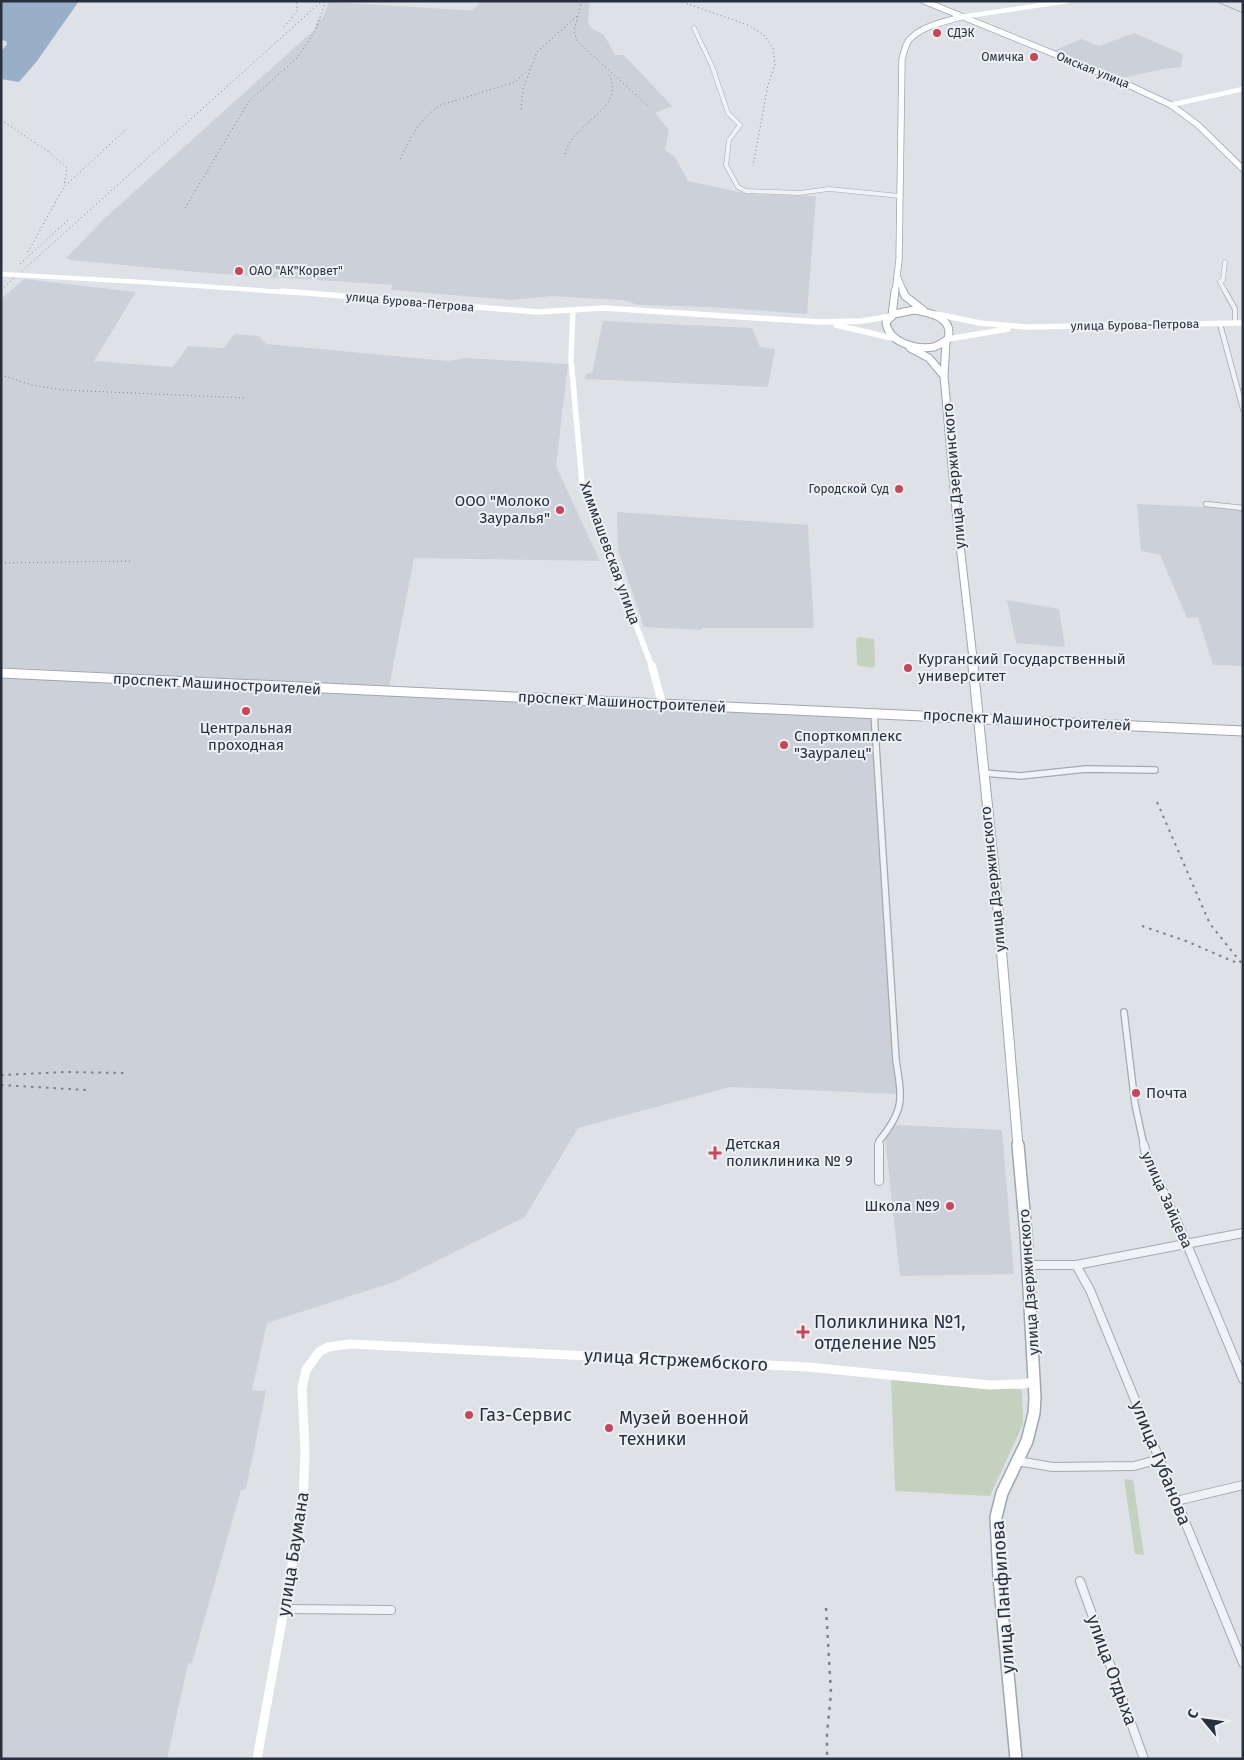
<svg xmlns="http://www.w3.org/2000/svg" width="1244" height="1760" font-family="'Fira Sans',sans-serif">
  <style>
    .built { fill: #ccd1d9 }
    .green { fill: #c4d1bf }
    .water { fill: #99afc7 }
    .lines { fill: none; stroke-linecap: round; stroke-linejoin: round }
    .stream { stroke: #99afc7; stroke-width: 1 }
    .street-far3-casing { stroke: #a4a9b1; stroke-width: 5 }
    .street-far2-casing { stroke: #a4a9b1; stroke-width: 6 }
    .street-far1-casing { stroke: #a4a9b1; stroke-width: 8 }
    .street-casing { stroke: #a4a9b1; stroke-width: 10 }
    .primary-far3-casing { stroke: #9ea6b3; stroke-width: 7 }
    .primary-far2-casing { stroke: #9ea6b3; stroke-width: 9 }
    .primary-far1-casing { stroke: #9ea6b3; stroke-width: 11 }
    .primary-casing { stroke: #9ea6b3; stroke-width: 14 }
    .street-far3 { stroke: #f1f2f6; stroke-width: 4 }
    .street-far2 { stroke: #f1f2f6; stroke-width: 4.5 }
    .street-far1 { stroke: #f1f2f6; stroke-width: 5.5 }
    .street { stroke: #f1f2f6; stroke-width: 8 }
    .secondary-far3 { stroke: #fff; stroke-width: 4.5 }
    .secondary-far2 { stroke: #fff; stroke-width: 5.5 }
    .secondary-far1 { stroke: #fff; stroke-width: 8 }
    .secondary { stroke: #fff; stroke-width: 9 }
    .primary-far3 { stroke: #fff; stroke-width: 5.5 }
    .primary-far2 { stroke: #fff; stroke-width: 7 }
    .primary-far1 { stroke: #fff; stroke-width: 9 }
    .primary { stroke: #fff; stroke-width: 11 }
    .rail-far2 { stroke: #788191; stroke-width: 1; stroke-dasharray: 1 3; stroke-linecap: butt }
    .rail-far1 { stroke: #788191; stroke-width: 2; stroke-dasharray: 2.5 5; stroke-linecap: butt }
    .rail { stroke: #788191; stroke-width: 2.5; stroke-dasharray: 3 6; stroke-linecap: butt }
    .secondary-bridge { stroke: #fff; stroke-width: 4.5 }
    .poi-dot { fill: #cb4458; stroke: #edf1f5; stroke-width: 2 }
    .labels { text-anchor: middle; stroke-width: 4; stroke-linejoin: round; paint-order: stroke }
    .far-poi-label { font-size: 12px; fill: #28303e; stroke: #edf1f5; text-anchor: start }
    .far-street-label { font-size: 12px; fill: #28303e; stroke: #edf1f5 }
    .street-label { font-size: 15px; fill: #28303e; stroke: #edf1f5 }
    .poi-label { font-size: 15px; fill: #28303e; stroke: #edf1f5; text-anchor: start }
    .near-poi-label { font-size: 18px; fill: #28303e; stroke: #edf1f5; text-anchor: start }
    .near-street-label { font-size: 18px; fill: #28303e; stroke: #edf1f5 }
  </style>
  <rect width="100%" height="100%" fill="#dee2e7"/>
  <path class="built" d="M481,1H590L588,21L590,27L604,35L615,55H624L672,106L655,113L669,130L665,150L675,157L688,181L748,194L816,196L807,314L711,307L638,305L623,300L584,298L551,296L512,300L391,290L393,285L208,273L71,260L66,258L105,218L314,30L318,19H322L329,2L465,10H473Z
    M1134,33L1183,54L1181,67L1163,69L1123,78L1053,51L1081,39L1099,46Z
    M24,279L136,292L94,361L173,367L188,346L224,348L234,334L259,336L266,344L448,361L466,358L568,364L556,466L600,561L414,558L389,687L1,667V299Z
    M603,321L752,328L760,347L775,349L768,387L584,379L586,374L592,373Z
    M1137,504L1201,507L1212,505L1243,510V666L1213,665L1198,617L1187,618L1160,555L1141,551Z
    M617,512L808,525L814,628H702L701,630L644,627L618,550Z
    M1007,600L1059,609L1065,647L1016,643Z
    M1,678L871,715L897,1094L730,1087L578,1128L525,1217L394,1282L267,1323L252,1390L266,1391L246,1489L241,1490L192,1663L188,1664L167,1759H1Z
    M896,1125L1002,1130L1014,1274L900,1276L885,1138Z"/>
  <path class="green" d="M859,637L874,639L875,665L873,668L860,666L857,664L856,640Z
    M891,1375L1022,1390L1023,1424L990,1496L895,1491Z
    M1124,1479L1133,1480L1144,1555L1135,1554Z"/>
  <path class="water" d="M1,1H79L37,61L19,82L1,79V52L7,44L6,41L1,40Z"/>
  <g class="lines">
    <path class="stream" d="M1215,1L1243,13"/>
    <g class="street-far3-casing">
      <path id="street-far3" d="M694,28L712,66L728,113L740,125L729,140L726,165L738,187L746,191L799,193L829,189L900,196
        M1225,262L1223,280L1220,282L1226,293"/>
    </g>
    <g class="street-far2-casing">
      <path id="street-far2" d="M1225,291L1235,309V323
        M1220,324L1243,409
        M1206,504L1243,508"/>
    </g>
    <g class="street-far1-casing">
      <path id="street-far1" d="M874,713L896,1060C902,1099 905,1109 879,1141V1146
        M983,773L1020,776L1086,769L1155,770
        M1124,1012L1135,1104L1144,1146"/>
    </g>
    <g class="street-casing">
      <path id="street" d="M879,1145V1181
        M1144,1145L1146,1154L1186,1242L1243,1379
        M1029,1265H1076L1243,1233
        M1076,1265L1090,1290L1243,1663
        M1017,1461L1053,1467L1134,1466L1160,1459
        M1176,1501L1243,1485
        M1080,1581L1144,1759
        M285,1609L391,1610"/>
    </g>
    <g class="primary-far3-casing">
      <path id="primary-far3" d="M924,1L1118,80L1171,105L1198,125L1243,169
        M898,278L904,293
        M895,293L899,260L902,59C904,53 905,45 909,40C921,26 944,22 961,17"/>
    </g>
    <g class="primary-far2-casing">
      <path id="primary-far2" d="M903,291L905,296L923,310
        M914,310C931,313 954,317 948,339C944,342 939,345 934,347C915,350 888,342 886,322L894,314Z
        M892,315L895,291
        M946,342L944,376L956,510L974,667
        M910,348L929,358L944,376"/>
    </g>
    <g class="primary-far1-casing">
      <path id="primary-far1" d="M973,666L997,898L1018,1146
        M1,673L1243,731"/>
    </g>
    <g class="primary-casing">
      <path id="primary" d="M1016,1759L999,1577L996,1517L1002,1493L1027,1441L1034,1413L1035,1398L1026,1234L1018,1145"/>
    </g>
    <use href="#street-far3" class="street-far3"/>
    <use href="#street-far2" class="street-far2"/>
    <use href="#street-far1" class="street-far1"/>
    <use href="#street" class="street"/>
    <path class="secondary-far3" d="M961,17L1068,1
      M1171,105L1243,89
      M141,282L297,293"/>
    <path class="secondary-far2" d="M282,291L537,312L603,308L820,322L862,321L892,316
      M573,310L571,359L582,483L652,667
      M936,314L980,323L1026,327L1243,323
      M836,325L892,338
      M948,339L1008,329"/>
    <path class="secondary-far1" d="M652,666L662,703"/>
    <path class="secondary" d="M257,1759L303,1504L305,1452L302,1388L306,1370L319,1352L328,1347L350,1344L808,1367L989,1385L1021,1384L1034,1382"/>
    <use href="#primary-far3" class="primary-far3"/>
    <use href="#primary-far2" class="primary-far2"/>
    <use href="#primary-far1" class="primary-far1"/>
    <use href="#primary" class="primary"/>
    <path class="rail-far2" d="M582,1L574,31L577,41L648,106
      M679,1L748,25L764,35L773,48L775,65L768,85L753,166
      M284,27L297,11V1
      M521,109L523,89L537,52L577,16
      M1,120L49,152L67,168L64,186
      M565,154C573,120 628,110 608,73
      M400,159C411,137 420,118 441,105L515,82L531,67
      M185,208L249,101L297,58L315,31L326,1
      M28,252L64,187L125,130
      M20,264L68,220
      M1,290L322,1
      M1,375L32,385L63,390L247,398
      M1,563L131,561"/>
    <path class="rail-far1" d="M1157,802L1210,924L1243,965
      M1142,926L1186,941L1237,963
      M1,1075L66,1072L126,1073
      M1,1085L86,1090"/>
    <path class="rail" d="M826,1608L831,1693L827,1733V1759"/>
    <path class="secondary-bridge" d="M1,274L141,282"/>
  </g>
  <g class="poi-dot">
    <circle cx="937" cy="33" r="5"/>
    <circle cx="1034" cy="57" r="5"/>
    <circle cx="239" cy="271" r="5"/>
    <circle cx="899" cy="489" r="5"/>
    <circle cx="560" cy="510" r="5"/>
    <circle cx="908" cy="668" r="5"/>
    <circle cx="246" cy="711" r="5"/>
    <circle cx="784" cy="745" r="5"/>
    <circle cx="1136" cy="1093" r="5"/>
    <path d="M712.5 1145.5h5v5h5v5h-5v5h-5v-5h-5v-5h5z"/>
    <circle cx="950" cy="1206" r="5"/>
    <path d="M800.5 1324.5h5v5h5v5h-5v5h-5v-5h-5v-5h5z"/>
    <circle cx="469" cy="1415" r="5"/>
    <circle cx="609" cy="1428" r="5"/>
  </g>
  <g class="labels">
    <g class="far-poi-label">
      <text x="947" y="37">СДЭК</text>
      <text x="1024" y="61" text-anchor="end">Омичка</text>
      <text x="249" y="275">ОАО "АК"Корвет"</text>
      <text x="889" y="493" text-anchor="end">Городской Суд</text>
    </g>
    <g class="far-street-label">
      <text transform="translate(1093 70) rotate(22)" y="4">Омская улица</text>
      <text transform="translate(410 302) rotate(5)" y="4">улица Бурова-Петрова</text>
      <text transform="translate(1135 325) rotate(-1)" y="4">улица Бурова-Петрова</text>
    </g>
    <g class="street-label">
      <text transform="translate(954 476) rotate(-95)" y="5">улица Дзержинского</text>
      <text transform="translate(610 553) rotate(70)" y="5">Химмашевская улица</text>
      <text transform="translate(217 684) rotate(3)" y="5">проспект Машиностроителей</text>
      <text transform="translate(622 702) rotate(3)" y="5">проспект Машиностроителей</text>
      <text transform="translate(1027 720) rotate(3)" y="5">проспект Машиностроителей</text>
      <text transform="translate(993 879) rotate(-96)" y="5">улица Дзержинского</text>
      <text transform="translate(1167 1200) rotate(66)" y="5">улица Зайцева</text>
      <text transform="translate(1029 1282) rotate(-94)" y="5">улица Дзержинского</text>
    </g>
    <g class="poi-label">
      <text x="550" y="506" text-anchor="end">ООО "Молоко<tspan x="550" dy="17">Зауралья"</tspan></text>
      <text x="918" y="664">Курганский Государственный<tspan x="918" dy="17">университет</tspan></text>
      <text x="246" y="733" text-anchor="middle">Центральная<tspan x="246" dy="17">проходная</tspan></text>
      <text x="794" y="741">Спорткомплекс<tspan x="794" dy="17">"Зауралец"</tspan></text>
      <text x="1146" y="1098">Почта</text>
      <text x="726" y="1149">Детская<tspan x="726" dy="17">поликлиника № 9</tspan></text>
      <text x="940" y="1211" text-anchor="end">Школа №9</text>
    </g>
    <g class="near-poi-label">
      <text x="814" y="1328">Поликлиника №1,<tspan x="814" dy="21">отделение №5</tspan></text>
      <text x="479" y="1421">Газ-Сервис</text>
      <text x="619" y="1424">Музей военной<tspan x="619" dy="21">техники</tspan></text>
    </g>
    <g class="near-street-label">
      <text transform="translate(676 1360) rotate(3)" y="6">улица Ястржембского</text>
      <text transform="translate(1161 1463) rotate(68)" y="6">улица Губанова</text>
      <text transform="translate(293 1554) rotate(-81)" y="6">улица Баумана</text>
      <text transform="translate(1003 1597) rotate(-94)" y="6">улица Панфилова</text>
      <text transform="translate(1112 1670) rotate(70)" y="6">улица Отдыха</text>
    </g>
  </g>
  <rect width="1244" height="1760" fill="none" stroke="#28303e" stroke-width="5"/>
  <g transform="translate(1204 1720) rotate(299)" stroke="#edf1f5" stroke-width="4" paint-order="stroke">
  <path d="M0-4L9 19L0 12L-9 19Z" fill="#28303e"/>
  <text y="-8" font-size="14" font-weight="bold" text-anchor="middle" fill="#28303e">С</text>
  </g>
</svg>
